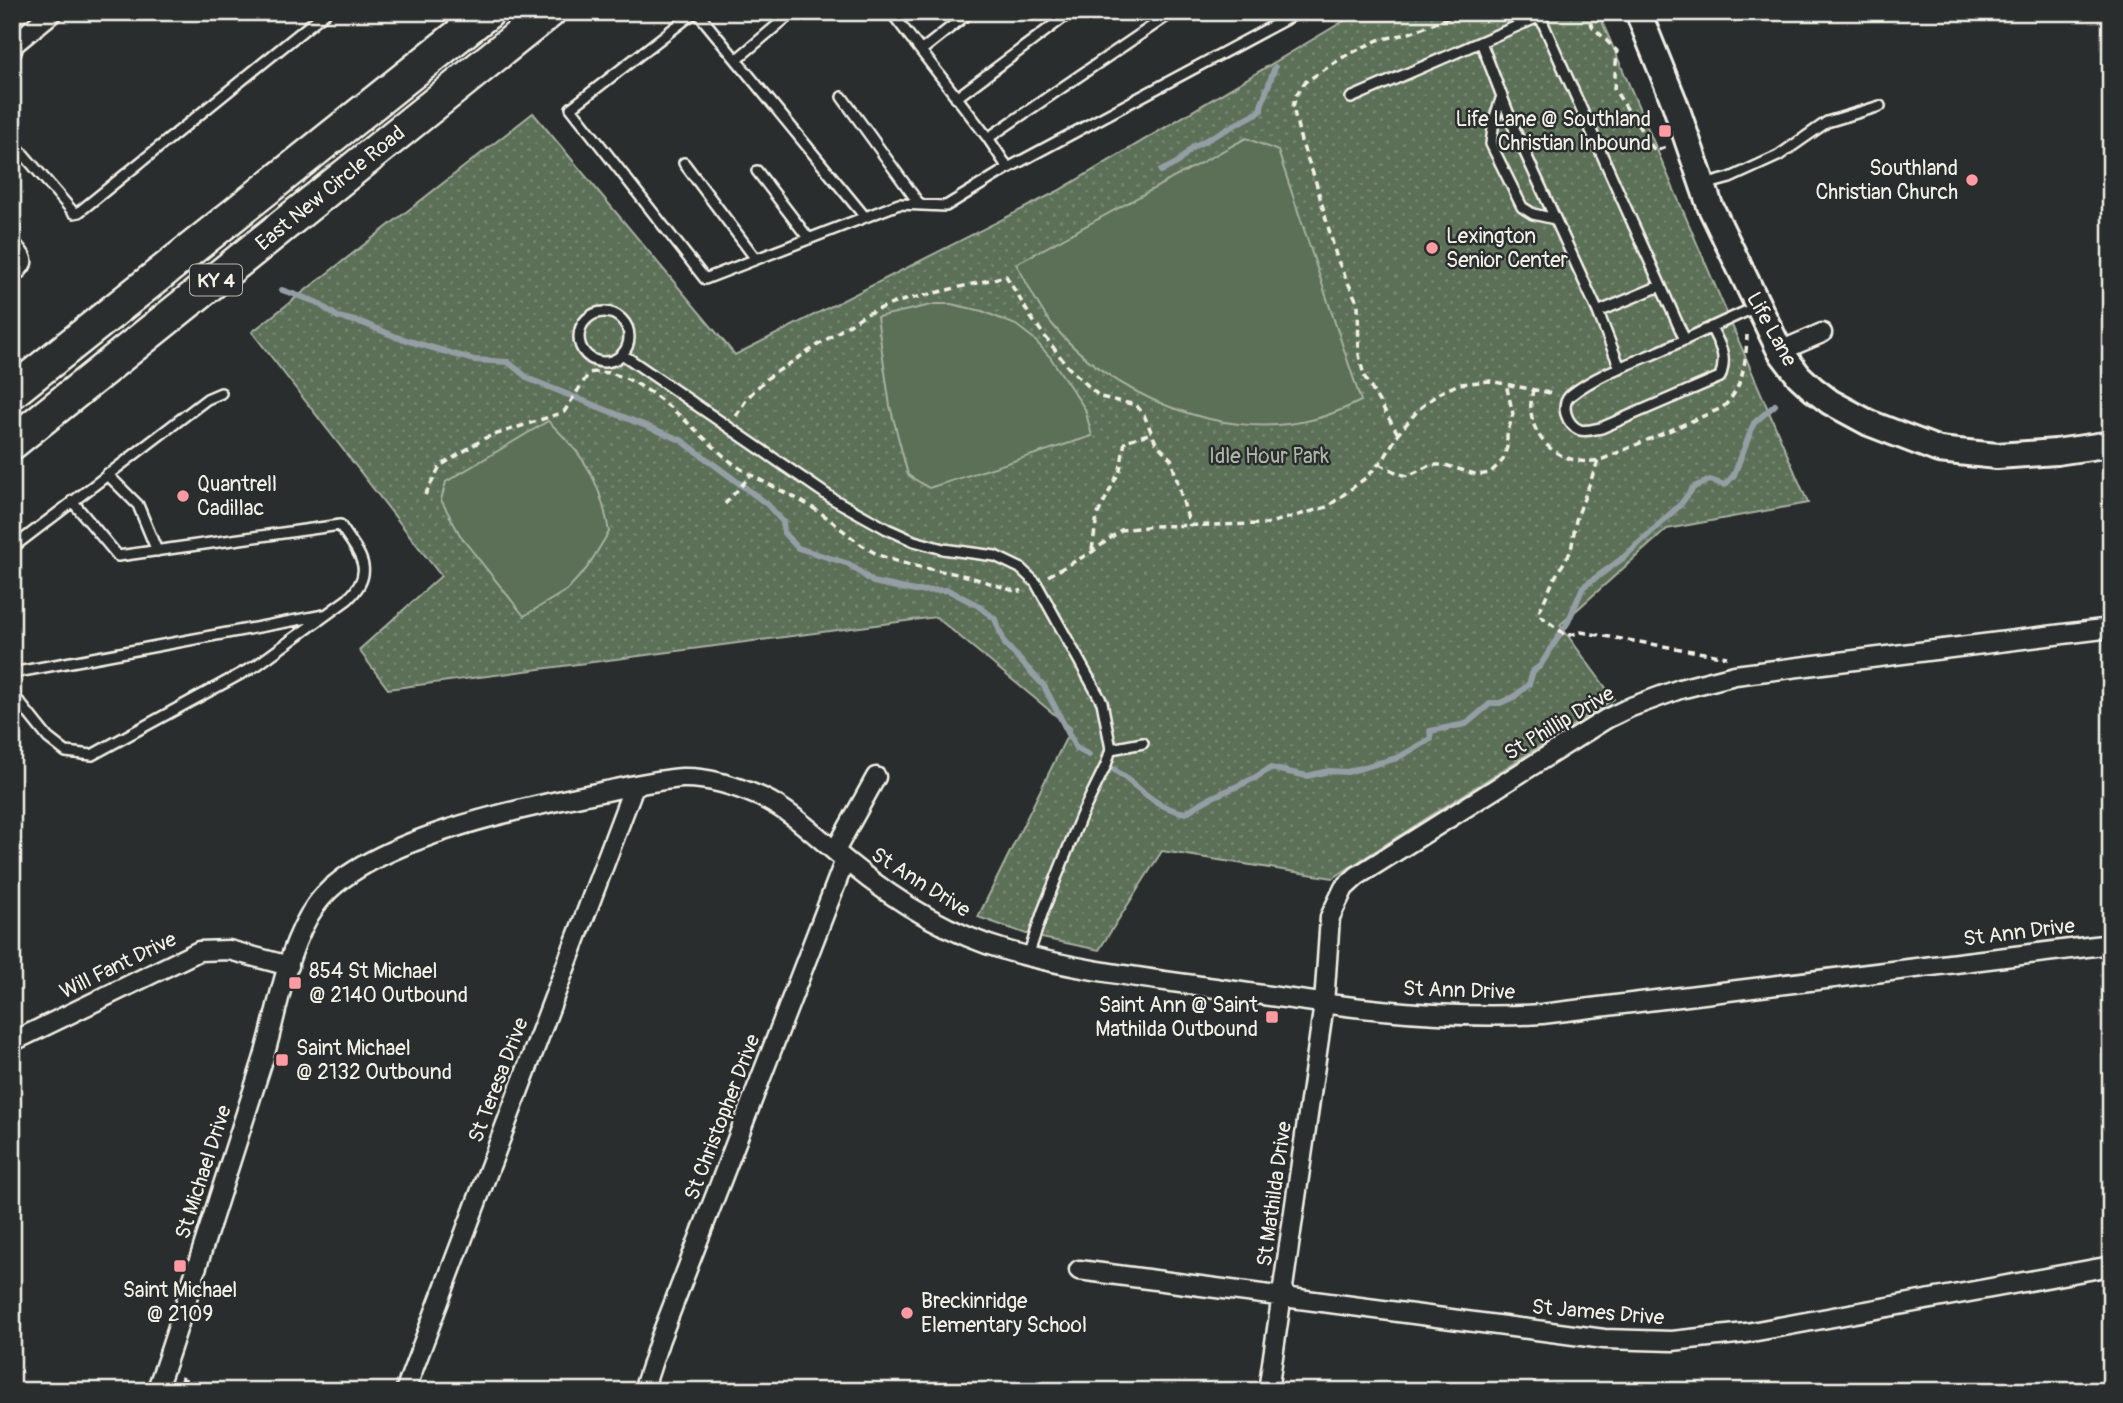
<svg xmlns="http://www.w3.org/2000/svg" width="2123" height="1403" font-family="Pangolin,sans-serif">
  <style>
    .park { fill: url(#park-dots); stroke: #a8b0a0; stroke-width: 2 }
    .pitch { fill: #5c7059; stroke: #a8b0a0; stroke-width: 2 }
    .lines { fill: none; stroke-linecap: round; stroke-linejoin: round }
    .stream { stroke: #949ea4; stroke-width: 6 }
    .lane-casing { stroke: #f4f1e8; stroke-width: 14 }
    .street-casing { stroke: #f4f1e8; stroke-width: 23 }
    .secondary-casing { stroke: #f4f1e8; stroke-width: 30 }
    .highway-casing { stroke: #f4f1e8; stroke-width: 37 }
    .path { stroke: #f4f1e8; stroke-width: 3.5; stroke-dasharray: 7 5; stroke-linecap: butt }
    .lane { stroke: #2a2d2e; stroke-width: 9 }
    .street { stroke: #2a2d2e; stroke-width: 18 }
    .secondary { stroke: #2a2d2e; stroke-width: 24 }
    .highway { stroke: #2a2d2e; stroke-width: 32 }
    .poi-dot { fill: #ff9aa2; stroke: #2a2d2e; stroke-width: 2.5 }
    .labels { text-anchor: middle; stroke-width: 5; stroke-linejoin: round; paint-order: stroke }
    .shield { fill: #2a2d2e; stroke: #b7b6b0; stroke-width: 2 }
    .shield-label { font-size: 19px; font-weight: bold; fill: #f4f1e8 }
    .poi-label { font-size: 21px; fill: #f4f1e8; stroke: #2a2d2e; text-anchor: start }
    .street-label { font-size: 21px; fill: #f4f1e8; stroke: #2a2d2e }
    .park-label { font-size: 21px; fill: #b0b7a8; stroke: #2a2d2e }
  </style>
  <defs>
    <pattern id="park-dots" width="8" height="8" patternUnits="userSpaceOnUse" patternTransform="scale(1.75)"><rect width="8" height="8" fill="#5c7059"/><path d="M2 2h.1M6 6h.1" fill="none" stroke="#748571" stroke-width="1.8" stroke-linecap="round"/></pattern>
  </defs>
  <rect width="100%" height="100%" fill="#2a2d2e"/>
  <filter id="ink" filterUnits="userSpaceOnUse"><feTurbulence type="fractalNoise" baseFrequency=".0143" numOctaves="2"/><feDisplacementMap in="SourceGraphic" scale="14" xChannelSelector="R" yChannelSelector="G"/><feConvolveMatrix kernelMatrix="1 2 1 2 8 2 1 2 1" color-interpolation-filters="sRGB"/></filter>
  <g filter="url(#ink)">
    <path class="park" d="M1359,12H1598L1808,503L1667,529L1560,625L1614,699L1333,878L1162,851L1099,950L1032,936L978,917L1071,728L936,617L388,689L359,650L441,576L252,332L533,113L735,355L1058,191Z"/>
    <path class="pitch" d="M1246,138L1278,151L1361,401C1344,409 1328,416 1311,420C1220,442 1109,394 1052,324C1037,307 1028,283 1016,264Z
      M936,304H951L982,311L1016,325L1033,338L1050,357L1085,409L1092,436L929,488L908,475L890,406L877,317Z
      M548,421C586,457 600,480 609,532L587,568L567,590L524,616L461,537L441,500L446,482Z"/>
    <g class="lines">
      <path class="stream" d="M1161,171L1177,163L1193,147L1261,111V106L1275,67
        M282,290L316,302L338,317L363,323L399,338L474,360L508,362L529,379L681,440L767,504L783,522L784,533L798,548L849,564L873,582L915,591L948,590L977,605L995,619L1005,644L1044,686L1076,748L1089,755
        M1110,767C1137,784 1153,808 1186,813C1211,793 1244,788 1270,768L1307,776L1329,771L1347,772L1397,758L1431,739L1430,731L1466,724L1491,703H1500L1514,697L1529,684L1533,671L1540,666L1568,622L1583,587L1623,558L1680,505L1694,487L1710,480L1725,485L1734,475L1754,423L1775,405"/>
      <g class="lane-casing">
        <path id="lane" d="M695,12L571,108L705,279L899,204L946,206L1008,168L1299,12
          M697,12L865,217
          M891,12L988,138L1008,168
          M1481,42L1516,133L1598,312L1620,368
          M922,50L970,12
          M737,59L793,12
          M1502,96L1494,120L1491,144L1522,207L1533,214L1555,219
          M842,97L920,205
          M956,98L1071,12
          M1351,98L1538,17L1542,21L1685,340
          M988,138L1173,12
          M12,141L74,213L79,212L326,12
          M684,163L756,259
          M757,171L809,239
          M1704,185L1730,178L1778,156L1827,122L1880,106
          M12,239C28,258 35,262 12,280
          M1598,312L1660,286
          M579 337a25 25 0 1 1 50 0a25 25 0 1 1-50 0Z
          M1711,327C1720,346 1728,356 1720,377L1601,428C1594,429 1587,432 1580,430C1567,425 1559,405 1571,395C1596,375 1629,364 1658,352C1691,337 1724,321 1756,307
          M622,354L833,499L887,529L914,541L943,549L995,556L1020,568L1036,583L1102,702L1111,749L1106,765L1081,816L1043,911L1028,956
          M107,474L138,505L157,551
          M12,548L207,399L221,393
          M12,673L324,615
          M12,693L48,738L66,752L92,755L257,665L348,599C378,570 358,553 340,525L118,556L72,501
          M1111,749L1143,743"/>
      </g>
      <g class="street-casing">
        <path id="street" d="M12,50L14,44L53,12
          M1780,351L1822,333
          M835,851L876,777
          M12,1042L199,951L229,950L289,966
          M1079,1270L1604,1339L1672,1341L1746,1333L2111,1266
          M156,1391C172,1348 185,1304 199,1260C220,1193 242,1127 263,1060C278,1011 286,946 316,905C362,840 525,807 601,792C627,787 654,780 682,778C709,777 736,786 761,797C795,813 820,840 849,863C895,901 949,934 1008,951C1075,970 1145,978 1215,988C1323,1004 1432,1021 1542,1014L2111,944
          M405,1391L634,786
          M643,1391L660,1339L845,860
          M1268,1391L1324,1004L1330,917L1344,888L1357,876L1606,719L1631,707L1680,689L1735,675L2111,628"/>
      </g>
      <g class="secondary-casing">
        <path id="secondary" d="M1638,12L1675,104L1710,206L1780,351L1799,376L1813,389L1830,402L1869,423L1939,450L1997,456L2056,452L2111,444"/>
      </g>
      <g class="highway-casing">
        <path id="highway" d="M12,392L488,12
          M12,443L549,12"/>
      </g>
      <path class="path" d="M1583,12L1593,27L1617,51L1614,89L1655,151L1666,147
        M1533,389C1532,397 1530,404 1531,411C1534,447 1570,469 1603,459L1722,408C1743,390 1746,361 1747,335
        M736,416L748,397L766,379L864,315L897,302L1006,276L1032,319L1068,367L1100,397L1136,405L1144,415L1156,443L1171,459L1190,526
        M1398,434L1364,376L1359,355L1358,304L1337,259L1315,179L1301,141L1293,107L1296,95L1305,82L1345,56L1378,40L1407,34L1463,12
        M1598,461L1576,520L1571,551L1555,577L1538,614L1567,636L1581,632L1727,657
        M1379,464L1400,474L1408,476L1430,465H1445L1478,475L1490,473L1503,460L1507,447V435L1513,414L1506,384
        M425,495L440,466L485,438L564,412L589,373C637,363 695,433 730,461C756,481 786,491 813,508C838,523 856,546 884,557C908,566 932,569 957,574C978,578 997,586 1018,592L1022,590
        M725,504L750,476
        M1092,550L1097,516L1120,470L1125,441L1152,433
        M1048,576L1092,552L1121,530L1154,526L1266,524L1327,507L1367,477L1385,457L1398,434L1419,409L1439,393L1459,384L1490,381L1555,394
        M180,1378L221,1391"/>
      <use href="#lane" class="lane"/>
      <use href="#street" class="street"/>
      <use href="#secondary" class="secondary"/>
      <use href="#highway" class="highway"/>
    </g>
  </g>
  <g class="poi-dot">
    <rect x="1658" y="124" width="14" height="14" rx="3.5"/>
    <circle cx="1972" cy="180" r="7"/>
    <circle cx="1432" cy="248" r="7"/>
    <circle cx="183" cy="496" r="7"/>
    <rect x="288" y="976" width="14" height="14" rx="3.5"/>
    <rect x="1265" y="1010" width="14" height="14" rx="3.5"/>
    <rect x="275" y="1053" width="14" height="14" rx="3.5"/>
    <rect x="173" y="1259" width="14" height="14" rx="3.5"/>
    <circle cx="907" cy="1313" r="7"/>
  </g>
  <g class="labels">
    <rect class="shield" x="190" y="264.5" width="52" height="31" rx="5"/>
    <g class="shield-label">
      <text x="216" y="287">KY 4</text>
    </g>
    <g class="poi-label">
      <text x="1651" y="126" text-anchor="end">Life Lane @ Southland<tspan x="1651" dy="24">Christian Inbound</tspan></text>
      <text x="1958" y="175" text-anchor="end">Southland<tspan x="1958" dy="24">Christian Church</tspan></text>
      <text x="1446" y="243">Lexington<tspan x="1446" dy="24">Senior Center</tspan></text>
      <text x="197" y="491">Quantrell<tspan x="197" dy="24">Cadillac</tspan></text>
      <text x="309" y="978">854 St Michael<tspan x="309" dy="24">@ 2140 Outbound</tspan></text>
      <text x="1258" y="1012" text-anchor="end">Saint Ann @ Saint<tspan x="1258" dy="24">Mathilda Outbound</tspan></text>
      <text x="296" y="1055">Saint Michael<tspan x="296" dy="24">@ 2132 Outbound</tspan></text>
      <text x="180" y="1297" text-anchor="middle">Saint Michael<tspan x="180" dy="24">@ 2109</tspan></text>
      <text x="921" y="1308">Breckinridge<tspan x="921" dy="24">Elementary School</tspan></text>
    </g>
    <g class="street-label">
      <text transform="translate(330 188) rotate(-39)" y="7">East New Circle Road</text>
      <text transform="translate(1772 329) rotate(61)" y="7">Life Lane</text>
      <text transform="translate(1559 723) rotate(-31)" y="7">St Phillip Drive</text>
      <text transform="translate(921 882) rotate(32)" y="7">St Ann Drive</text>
      <text transform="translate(2019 932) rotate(-7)" y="7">St Ann Drive</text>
      <text transform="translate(118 965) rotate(-26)" y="7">Will Fant Drive</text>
      <text transform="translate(1459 990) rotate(2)" y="7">St Ann Drive</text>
      <text transform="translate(498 1080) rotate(-69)" y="7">St Teresa Drive</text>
      <text transform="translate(722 1117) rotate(-69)" y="7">St Christopher Drive</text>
      <text transform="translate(203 1172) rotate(-72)" y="7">St Michael Drive</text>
      <text transform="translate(1274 1194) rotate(-82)" y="7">St Mathilda Drive</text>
      <text transform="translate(1598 1312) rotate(5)" y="7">St James Drive</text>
    </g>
    <g class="park-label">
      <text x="1269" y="463">Idle Hour Park</text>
    </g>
  </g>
  <rect width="2123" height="1403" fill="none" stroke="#2a2d2e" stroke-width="42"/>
  <rect x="21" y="21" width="2081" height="1361" fill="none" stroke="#f4f1e8" stroke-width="2.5" filter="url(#ink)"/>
</svg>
